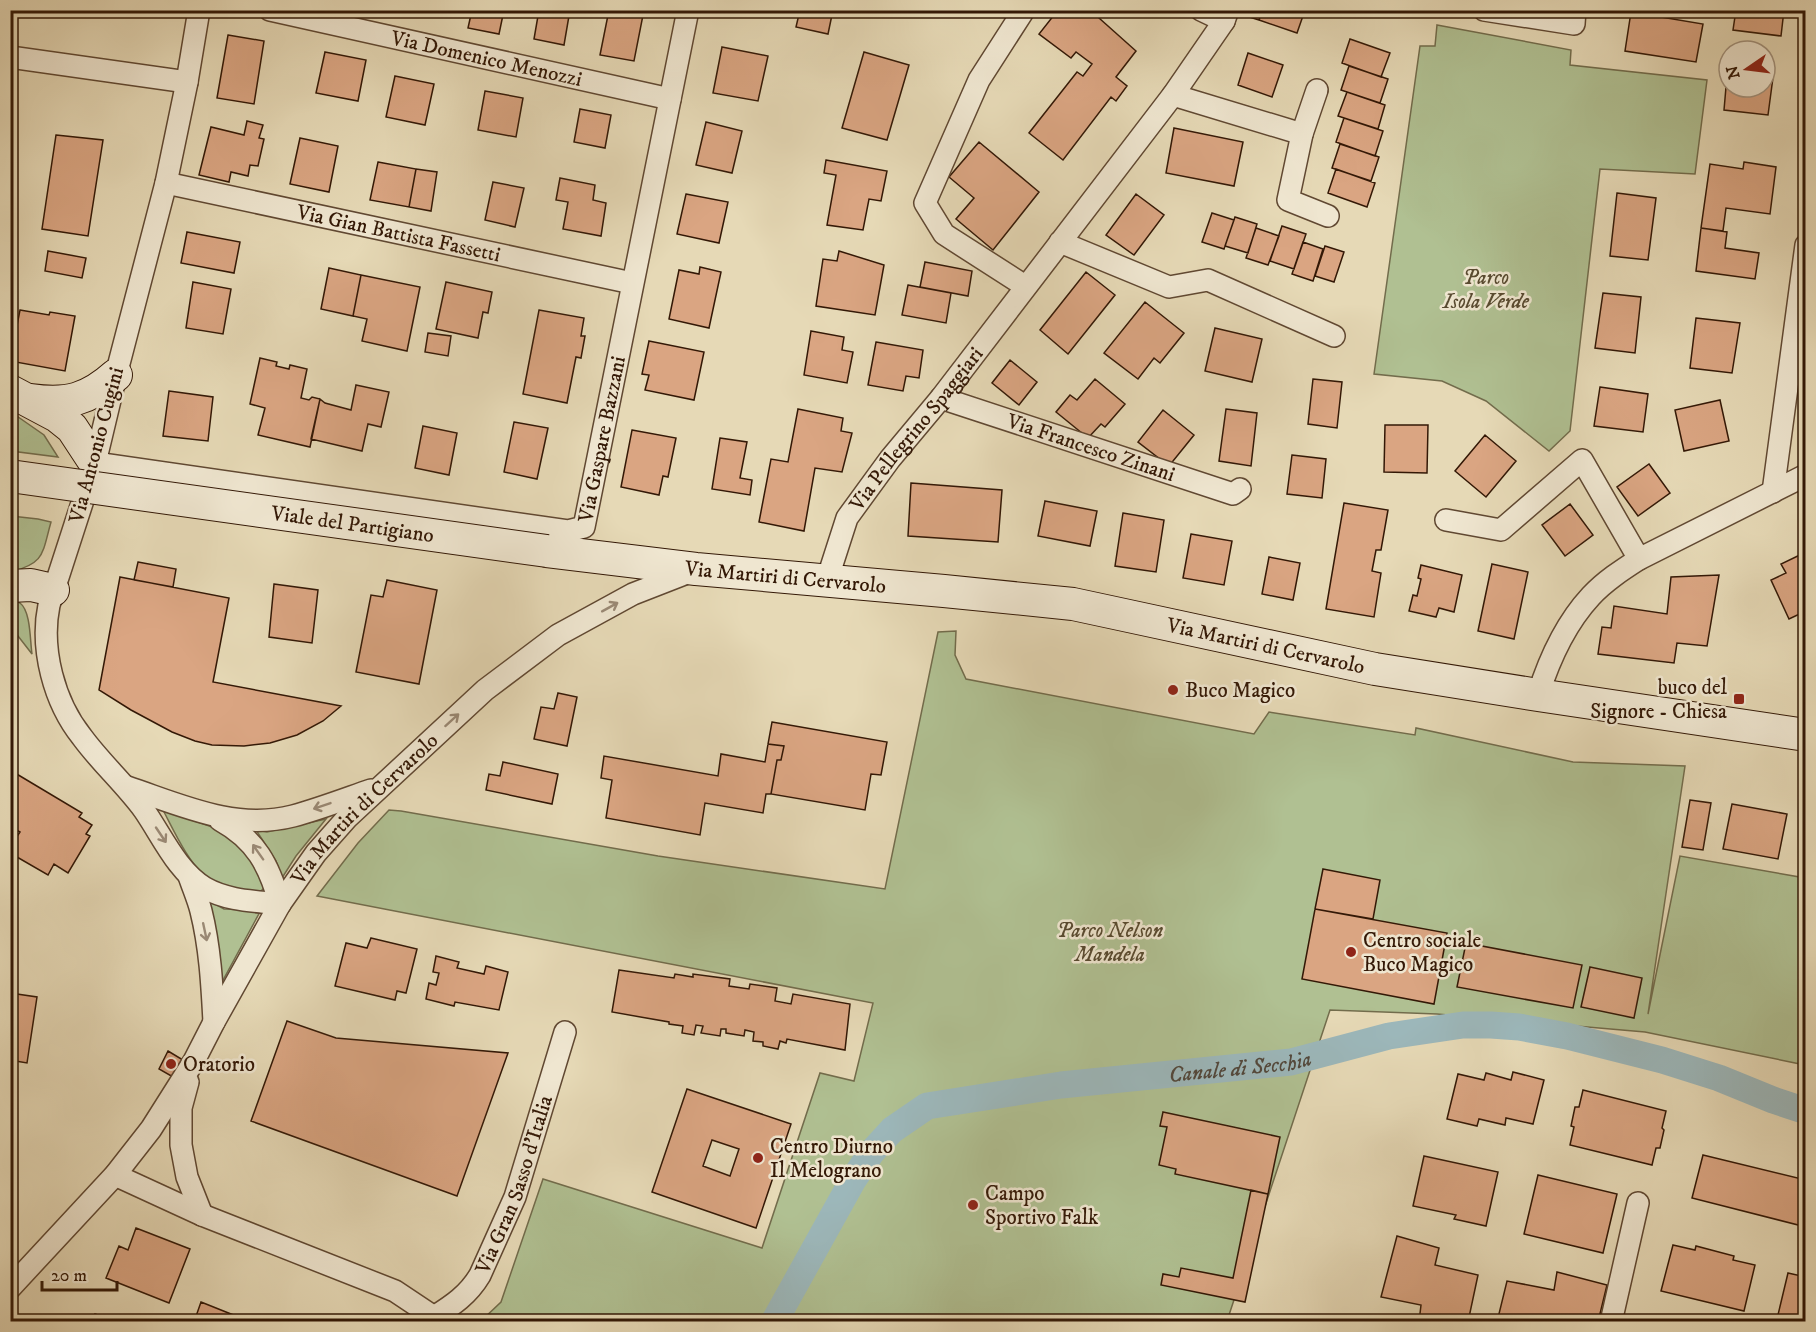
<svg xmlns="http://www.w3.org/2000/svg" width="1816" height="1332" font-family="'IM FELL DW Pica',serif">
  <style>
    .green { fill: #b0c092; stroke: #726c4c; stroke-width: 1.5 }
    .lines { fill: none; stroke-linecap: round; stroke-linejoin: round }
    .canal { stroke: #9cb7ba; stroke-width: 27 }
    .building { fill: #daa582; stroke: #331806; stroke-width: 1.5; fill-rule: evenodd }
    .street-casing { stroke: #604832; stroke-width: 24 }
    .secondary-casing { stroke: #331806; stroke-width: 34 }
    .street { stroke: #efe6d0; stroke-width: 21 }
    .secondary { stroke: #efe6d0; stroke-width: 32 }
    .secondary-bridge-casing { stroke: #331806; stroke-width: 34; stroke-linecap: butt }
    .secondary-bridge { stroke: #efe6d0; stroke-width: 32 }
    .oneway { stroke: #9a8975 }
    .poi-dot { fill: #8f2418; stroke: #efe6d0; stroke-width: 2 }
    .labels { text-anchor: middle; stroke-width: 5; stroke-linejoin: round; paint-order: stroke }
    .street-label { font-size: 21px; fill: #331806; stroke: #efe6d0 }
    .park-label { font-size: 21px; font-style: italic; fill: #584a30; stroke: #efe6d0 }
    .poi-label { font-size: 21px; fill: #331806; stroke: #efe6d0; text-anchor: start }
    .water-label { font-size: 22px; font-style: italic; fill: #52483c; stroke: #efe6d0 }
  </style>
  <rect width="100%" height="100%" fill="#e6d9b6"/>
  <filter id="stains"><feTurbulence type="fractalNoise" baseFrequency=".00333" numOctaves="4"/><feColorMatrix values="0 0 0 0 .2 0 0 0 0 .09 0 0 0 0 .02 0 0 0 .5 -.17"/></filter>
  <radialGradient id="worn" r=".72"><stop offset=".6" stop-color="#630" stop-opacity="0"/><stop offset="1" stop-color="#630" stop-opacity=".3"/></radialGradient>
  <path class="green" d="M1437,25L1571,50L1570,65L1707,80L1695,174L1600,169L1570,431L1549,451L1486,401L1442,381L1374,374L1420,46H1435Z
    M11,412L44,435L58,457L11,451Z
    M11,516L38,519L51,522C42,554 45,563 11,572Z
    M11,600C13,601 18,602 20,603C31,611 30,642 32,654L11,627Z
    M956,631L955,655L966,679L1254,734L1269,712L1415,735L1416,728L1573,762L1685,766L1648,1014L1680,856L1805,878V1065L1645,1032L1437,1014L1330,1010L1227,1321H481L501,1302L543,1179L762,1248L820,1073L854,1081L873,1003L317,896L358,843L389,810L401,811L658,856L885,889L938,632Z
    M163,810L221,830L237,841L257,865L264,888L258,894C244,892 217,887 206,877C188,862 174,831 163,810Z
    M326,819L296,856L282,878L276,861L256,830L267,832Z
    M206,899L224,909L261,910L222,982C220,953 214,927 206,899Z"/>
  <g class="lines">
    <path class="canal" id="s1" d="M774,1322L853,1180L871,1153L892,1130L927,1106L1061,1085L1291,1062L1389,1036L1463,1025H1491L1519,1027L1567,1036L1662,1060L1719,1078L1773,1100L1806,1111"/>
  </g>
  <path class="building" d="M472,10H504L499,34L468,28Z
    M539,10H570L564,45L534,39Z
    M609,10H644L634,61L600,55Z
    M800,10H833L828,34L796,27Z
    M1058,10H1090L1136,51L1116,77L1127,86L1116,101L1111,97L1063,160L1029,133L1077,72L1083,76L1092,64L1076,52L1071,58L1039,34Z
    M1242,10H1262L1259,20L1240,14Z
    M1262,10H1305L1297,33L1259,20Z
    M1736,10H1784L1781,36L1733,30Z
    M1631,12L1703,24L1696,62L1625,51Z
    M228,35L264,41L254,104L217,98Z
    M1350,39L1390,53L1381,77L1342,63Z
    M722,47L768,56L758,101L713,93Z
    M325,52L366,60L358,101L316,93Z
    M864,52L909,65L887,140L842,128Z
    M1248,53L1283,65L1272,97L1238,85Z
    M1728,64L1729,87H1765V69L1774,70L1768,115L1724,110Z
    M1349,66L1388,79L1380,103L1341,90Z
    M395,76L434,84L425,125L386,117Z
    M485,91L523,98L516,137L478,130Z
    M1347,92L1385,105L1378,129L1338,116Z
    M580,109L611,115L605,148L574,142Z
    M1344,118L1383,131L1375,156L1336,142Z
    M247,121L263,125L259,138L264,139L258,166L250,165L248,176L231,172L229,182L199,175L211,127L244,135Z
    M706,122L742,131L732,173L696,165Z
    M1174,128L1243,142L1234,186L1166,173Z
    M56,135L103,140L88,236L42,229Z
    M300,138L338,146L329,192L290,184Z
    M979,142L1039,192L993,250L956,219L974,198L949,177Z
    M1340,144L1379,157L1371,181L1332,168Z
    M826,160L887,171L881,201L869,199L863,230L827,225L836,175L824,173Z
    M378,162L416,169L409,207L370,200Z
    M1744,162L1776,167L1770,214L1726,208L1723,231L1701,228L1710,164L1743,169Z
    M416,169L437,172L431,211L409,207Z
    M1336,169L1375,183L1367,207L1328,193Z
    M560,178L595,185L593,200L606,203L601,236L563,229L568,202L556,200Z
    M493,182L524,188L515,227L485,220Z
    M1617,193L1656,198L1648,260L1610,256Z
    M686,194L728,202L719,243L677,234Z
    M1136,194L1164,215L1134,255L1106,235Z
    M1212,213L1234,220L1224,249L1202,242Z
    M1235,217L1257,224L1248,253L1225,246Z
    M1282,226L1306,234L1294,269L1270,261Z
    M1256,228L1279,236L1268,265L1246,258Z
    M1701,228L1727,232L1725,248L1759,253L1755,279L1696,271Z
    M187,232L240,242L234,273L181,263Z
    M1303,242L1323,249L1313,281L1292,274Z
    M1325,246L1344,252L1334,282L1315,276Z
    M48,251L86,258L82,278L45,271Z
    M839,251L884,265L875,315L816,306L823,259L837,261Z
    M925,262L972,271L968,296L920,287Z
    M700,267L721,272L709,328L669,319L679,270L699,274Z
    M329,268L361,275L353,316L321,309Z
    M1086,272L1115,295L1068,354L1040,330Z
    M361,275L420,287L407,351L362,341L367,319L353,316Z
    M193,282L231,289L223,334L186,328Z
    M446,282L492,292L488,313L483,312L478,338L436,329Z
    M908,285L951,293L946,323L902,315Z
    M1603,293L1641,297L1635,353L1595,348Z
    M1145,302L1184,333L1160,363L1154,358L1138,379L1104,353Z
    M20,310L49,315L50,312L75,316L65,371L10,361Z
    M539,310L584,318L581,336H585L581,358L576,357L567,403L523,394Z
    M1696,318L1740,323L1732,373L1690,368Z
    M1215,328L1262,339L1252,382L1205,371Z
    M811,331L844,337L842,350L853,352L847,383L804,375Z
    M428,333L451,336L448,356L425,352Z
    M649,341L704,352L694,400L645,390L649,375L642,374Z
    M876,342L923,350L919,378L906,376L903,391L868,385Z
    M260,358L277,362L276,366L289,369L290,365L307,369L301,398L309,400L312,397L320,399L310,447L258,435L265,408L250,404Z
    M1010,360L1037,382L1019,405L992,383Z
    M1095,379L1125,404L1105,427L1101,424L1088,438L1056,412L1070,395L1077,400Z
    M1313,379L1342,382L1337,428L1308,424Z
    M356,385L389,392L381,427L368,424L362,451L311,439L320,399L325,403L351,410Z
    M1600,387L1648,394L1643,432L1594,426Z
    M169,391L213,397L208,441L163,436Z
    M1720,400L1729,441L1684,451L1675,410Z
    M798,409L843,418L841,431L852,433L842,472L815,468L804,531L759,522L771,459L788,462Z
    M1226,409L1257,413L1251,466L1219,461Z
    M1163,410L1194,435L1169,466L1138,442Z
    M514,422L548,428L537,479L504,472Z
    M1385,425H1428L1427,473L1384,472Z
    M423,426L457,433L449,475L415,468Z
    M632,430L676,438L668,477L663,476L659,495L621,487Z
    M1485,435L1516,461L1486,497L1455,471Z
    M720,438L747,442L740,478L752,480L750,495L712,489Z
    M1292,455L1326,459L1322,498L1287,494Z
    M1649,464L1670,493L1638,516L1617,487Z
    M911,483L1002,490L998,542L908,536Z
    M1045,501L1097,511L1090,546L1038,536Z
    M1344,503L1388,510L1381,550H1376L1372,571L1381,573L1374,617L1326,609Z
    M1570,504L1593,535L1565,556L1542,525Z
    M1123,513L1164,520L1156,572L1115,566Z
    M1191,534L1232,541L1224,585L1183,578Z
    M1806,552V611L1789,619L1771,580L1786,573L1781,564Z
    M1269,557L1300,563L1293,600L1262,594Z
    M138,562L176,569L173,587L134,580Z
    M1492,564L1528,572L1514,639L1478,631Z
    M1421,565L1462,575L1454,612L1439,608L1436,617L1409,611L1413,595L1417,596L1421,579L1418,578Z
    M1719,575L1707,646L1677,643L1674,663L1598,654L1602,627L1611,628L1614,606L1667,614L1671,577Z
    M120,577L229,598L213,682L341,706L323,721L297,735L270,743L244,746L212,745L195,741L172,732L131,710L99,690Z
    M387,580L437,590L419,684L356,672L371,595L383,597Z
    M274,584L318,590L312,643L269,637Z
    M558,693L577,697L567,746L534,739L541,707L554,709Z
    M772,722L887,742L881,775L871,774L865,810L771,794L777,760H781L784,746L768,744Z
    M768,744L784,746L781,760H777L771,794H766L763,813L705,803L700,835L606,818L612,780L601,778L604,756L718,776L721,754L765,762Z
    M503,762L558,774L552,804L486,790L489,774L500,776Z
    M10,770L82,813L79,817L92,825L86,834L90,836L68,873L54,864L48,875L10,853V847L20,832L10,826V812L16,802L10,799Z
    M1690,800L1711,803L1703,850L1682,847Z
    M1732,804L1787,814L1778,859L1723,849Z
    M1323,869L1380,880L1373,919L1315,909Z
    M1315,909L1447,933L1434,1004L1302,979Z
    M371,938L417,949L406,993L397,991L395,1000L335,986L346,943L367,948Z
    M1466,943L1582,965L1573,1008L1457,987Z
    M436,956L459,962L457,968L484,974L486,966L508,972L499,1010L455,1002L454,1006L426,999L429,983L436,985L439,973L433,972Z
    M1590,967L1642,978L1634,1018L1581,1007Z
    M619,970L674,978L675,974L693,977V974L730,979L729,986L749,989L750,984L777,988L775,1001L791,1004L793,994L850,1004L845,1050L787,1039L786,1043L780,1041L778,1049L763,1046V1042L753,1041L754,1032L745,1030L744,1036L726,1033V1029H721L720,1036L701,1033L703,1026L696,1025L694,1035L682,1033L683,1026L669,1024V1022L612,1012Z
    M10,993L37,997L27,1063L10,1060Z
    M287,1021L336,1038L508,1053L457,1196L251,1121Z
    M168,1051L183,1060L173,1077L159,1069Z
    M1513,1072L1544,1080L1533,1124L1506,1118L1505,1125L1479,1119L1477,1126L1447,1119L1458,1074L1484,1080L1486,1073L1511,1080Z
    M687,1089L791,1124L756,1228L652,1192ZM712,1140L739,1149L730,1176L703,1166Z
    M1583,1090L1666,1111L1662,1128L1664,1130L1660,1148H1656L1652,1165L1570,1145L1574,1127L1571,1126L1575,1107H1579Z
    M1163,1112L1280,1137L1268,1194L1175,1174L1176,1169L1159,1165L1167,1127L1160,1126Z
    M1703,1155L1806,1180V1227L1692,1198Z
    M1424,1156L1498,1172L1486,1226L1454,1219L1456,1215L1413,1206Z
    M1538,1175L1617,1194L1603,1253L1524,1234Z
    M1251,1190L1268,1194L1245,1302L1161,1285L1163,1274L1179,1277L1181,1268L1233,1278Z
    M136,1228L190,1249L169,1303L106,1278L119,1246L128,1250Z
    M1397,1236L1439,1248L1435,1265L1478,1275L1468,1322H1419L1421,1305L1381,1297Z
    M1673,1245L1695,1250L1696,1246L1734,1256L1733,1260L1755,1265L1744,1311L1661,1291Z
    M1557,1272L1607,1285L1598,1322H1497L1507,1281L1554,1290Z
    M1788,1273L1806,1277V1322H1785L1777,1319Z
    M201,1302L251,1322H194Z
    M95,1314L118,1322H93Z"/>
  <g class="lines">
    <g class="street-casing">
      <g id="street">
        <path d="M199,10L187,82L166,183L116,375L95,463L49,605C40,649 54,702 82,737C101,763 125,784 144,810C162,836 177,871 205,888C228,901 255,901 280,904"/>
        <path id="s2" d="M270,10L670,99"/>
        <path d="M1024,10L979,80L925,203L944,234L1025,286"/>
        <path d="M1201,10L1224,21"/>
        <path d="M1484,10L1574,24L1575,10"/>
        <path d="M10,57L187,82"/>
        <path d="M1173,95L1302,134L1288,200L1328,216"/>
        <path d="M1302,134L1317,90"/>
        <path id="s3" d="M166,183L632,283"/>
        <path d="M1060,242L1169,287L1208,280L1334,336"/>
        <path id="s4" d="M941,398L1233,494L1240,489"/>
        <path id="s5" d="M95,463L568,531L584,527L688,10"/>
        <path d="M1773,492L1806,245"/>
        <path d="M1446,520L1501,530L1582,460L1639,559"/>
        <path id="s6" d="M827,580L847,518L890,459L941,398L1173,95L1224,21L1228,10"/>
        <path d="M1538,695C1549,660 1565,624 1591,596C1605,581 1622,570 1639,559L1806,475"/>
        <path d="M127,787C181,805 235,831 293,816C319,809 345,799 371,790"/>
        <path d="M220,820C256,840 269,865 280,904"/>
        <path d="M189,876C193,888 198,899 201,911C210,947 212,984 214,1022"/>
        <path d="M188,1082L181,1108V1145L187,1177L202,1215"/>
        <path d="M115,1175L202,1215L395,1291L434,1317L435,1322"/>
        <path id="s7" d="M10,1288L115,1175L151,1129L194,1061L214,1022L280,904L316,853L347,818L485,690L558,635L633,594L692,571"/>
        <path id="s8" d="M434,1317C453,1305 468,1295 480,1275L515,1197L565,1032"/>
        <path d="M1611,1322L1638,1203"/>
      </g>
    </g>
    <g class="secondary-casing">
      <g id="secondary">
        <path d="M10,391L57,416L72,428L95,463"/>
        <path d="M31,400C67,405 88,400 116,375"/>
        <path id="s9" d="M547,551L696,569L944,591L1073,604L1375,669L1538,695L1806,735"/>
        <path d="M10,586L31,585L53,590"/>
      </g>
    </g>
    <use href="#street" class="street"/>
    <use href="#secondary" class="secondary"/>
    <g class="secondary-bridge-casing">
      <g id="secondary-bridge">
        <path id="s10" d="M10,476L547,551"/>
      </g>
    </g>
    <use href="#secondary-bridge" class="secondary-bridge"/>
  </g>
  <defs><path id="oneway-shaft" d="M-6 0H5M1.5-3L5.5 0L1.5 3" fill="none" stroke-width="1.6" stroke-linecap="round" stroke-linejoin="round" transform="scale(1.5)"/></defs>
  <g class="oneway">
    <use href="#oneway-shaft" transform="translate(610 607) rotate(-29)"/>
    <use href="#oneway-shaft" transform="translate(452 720) rotate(-42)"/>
    <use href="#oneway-shaft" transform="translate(322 806) rotate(161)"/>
    <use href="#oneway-shaft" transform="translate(161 835) rotate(56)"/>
    <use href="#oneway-shaft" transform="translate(258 852) rotate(-125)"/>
    <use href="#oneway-shaft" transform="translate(205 932) rotate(78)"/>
  </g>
  <g class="poi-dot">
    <circle cx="1173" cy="690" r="6"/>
    <rect x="1733" y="693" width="12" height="12" rx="3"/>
    <circle cx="1351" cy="952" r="6"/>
    <circle cx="171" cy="1064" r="6"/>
    <circle cx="758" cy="1158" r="6"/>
    <circle cx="973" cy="1205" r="6"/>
  </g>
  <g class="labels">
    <g class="street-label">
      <text dy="7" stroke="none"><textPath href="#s2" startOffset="222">Via Domenico Menozzi</textPath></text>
      <text dy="7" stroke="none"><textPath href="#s3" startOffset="238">Via Gian Battista Fassetti</textPath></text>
      <text dy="7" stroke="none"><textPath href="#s6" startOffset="178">Via Pellegrino Spaggiari</textPath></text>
      <text dy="7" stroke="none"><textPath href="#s5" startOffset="584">Via Gaspare Bazzani</textPath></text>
      <text transform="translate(96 445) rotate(-75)" y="7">Via Antonio Cugini</text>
      <text dy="7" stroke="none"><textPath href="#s4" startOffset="158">Via Francesco Zinani</textPath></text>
      <text dy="7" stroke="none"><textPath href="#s10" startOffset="346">Viale del Partigiano</textPath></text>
      <text dy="7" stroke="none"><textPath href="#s9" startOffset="240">Via Martiri di Cervarolo</textPath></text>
      <text dy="7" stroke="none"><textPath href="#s9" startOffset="726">Via Martiri di Cervarolo</textPath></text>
      <text dy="7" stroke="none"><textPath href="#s7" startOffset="600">Via Martiri di Cervarolo</textPath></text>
      <text dy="7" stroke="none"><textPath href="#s8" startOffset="160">Via Gran Sasso d'Italia</textPath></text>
    </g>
    <g class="park-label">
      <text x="1486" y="284">Parco<tspan x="1486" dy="24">Isola Verde</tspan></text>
      <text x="1110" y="937">Parco Nelson<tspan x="1110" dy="24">Mandela</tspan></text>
    </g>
    <g class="poi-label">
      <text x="1727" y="694" text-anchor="end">buco del<tspan x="1727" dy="24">Signore - Chiesa</tspan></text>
      <text x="1185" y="697">Buco Magico</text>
      <text x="1363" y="947">Centro sociale<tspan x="1363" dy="24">Buco Magico</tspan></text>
      <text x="183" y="1071">Oratorio</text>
      <text x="770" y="1153">Centro Diurno<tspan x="770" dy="24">Il Melograno</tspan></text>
      <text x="985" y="1200">Campo<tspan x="985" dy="24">Sportivo Falk</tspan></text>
    </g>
    <g class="water-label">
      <text dy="8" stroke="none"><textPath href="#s1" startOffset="584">Canale di Secchia</textPath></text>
    </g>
  </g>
  <rect width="1816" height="1332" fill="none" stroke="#e6d9b6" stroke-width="36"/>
  <rect x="12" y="12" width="1792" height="1308" fill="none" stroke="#331806" stroke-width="3"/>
  <rect x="18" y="18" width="1780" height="1296" fill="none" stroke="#331806" stroke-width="1.5"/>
  <g transform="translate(1747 69) rotate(256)"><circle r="28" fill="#efe6d0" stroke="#a4947f" stroke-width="1.5"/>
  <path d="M0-4.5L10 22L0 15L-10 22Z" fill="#8f2418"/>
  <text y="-9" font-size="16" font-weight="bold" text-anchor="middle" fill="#331806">N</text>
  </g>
  <path d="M42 1281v9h75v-9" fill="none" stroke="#331806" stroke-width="3"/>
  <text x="51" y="1281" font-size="18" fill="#331806" stroke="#efe6d0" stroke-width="4.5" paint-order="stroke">20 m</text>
  <rect width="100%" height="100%" filter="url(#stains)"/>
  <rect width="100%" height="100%" fill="url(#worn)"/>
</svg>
